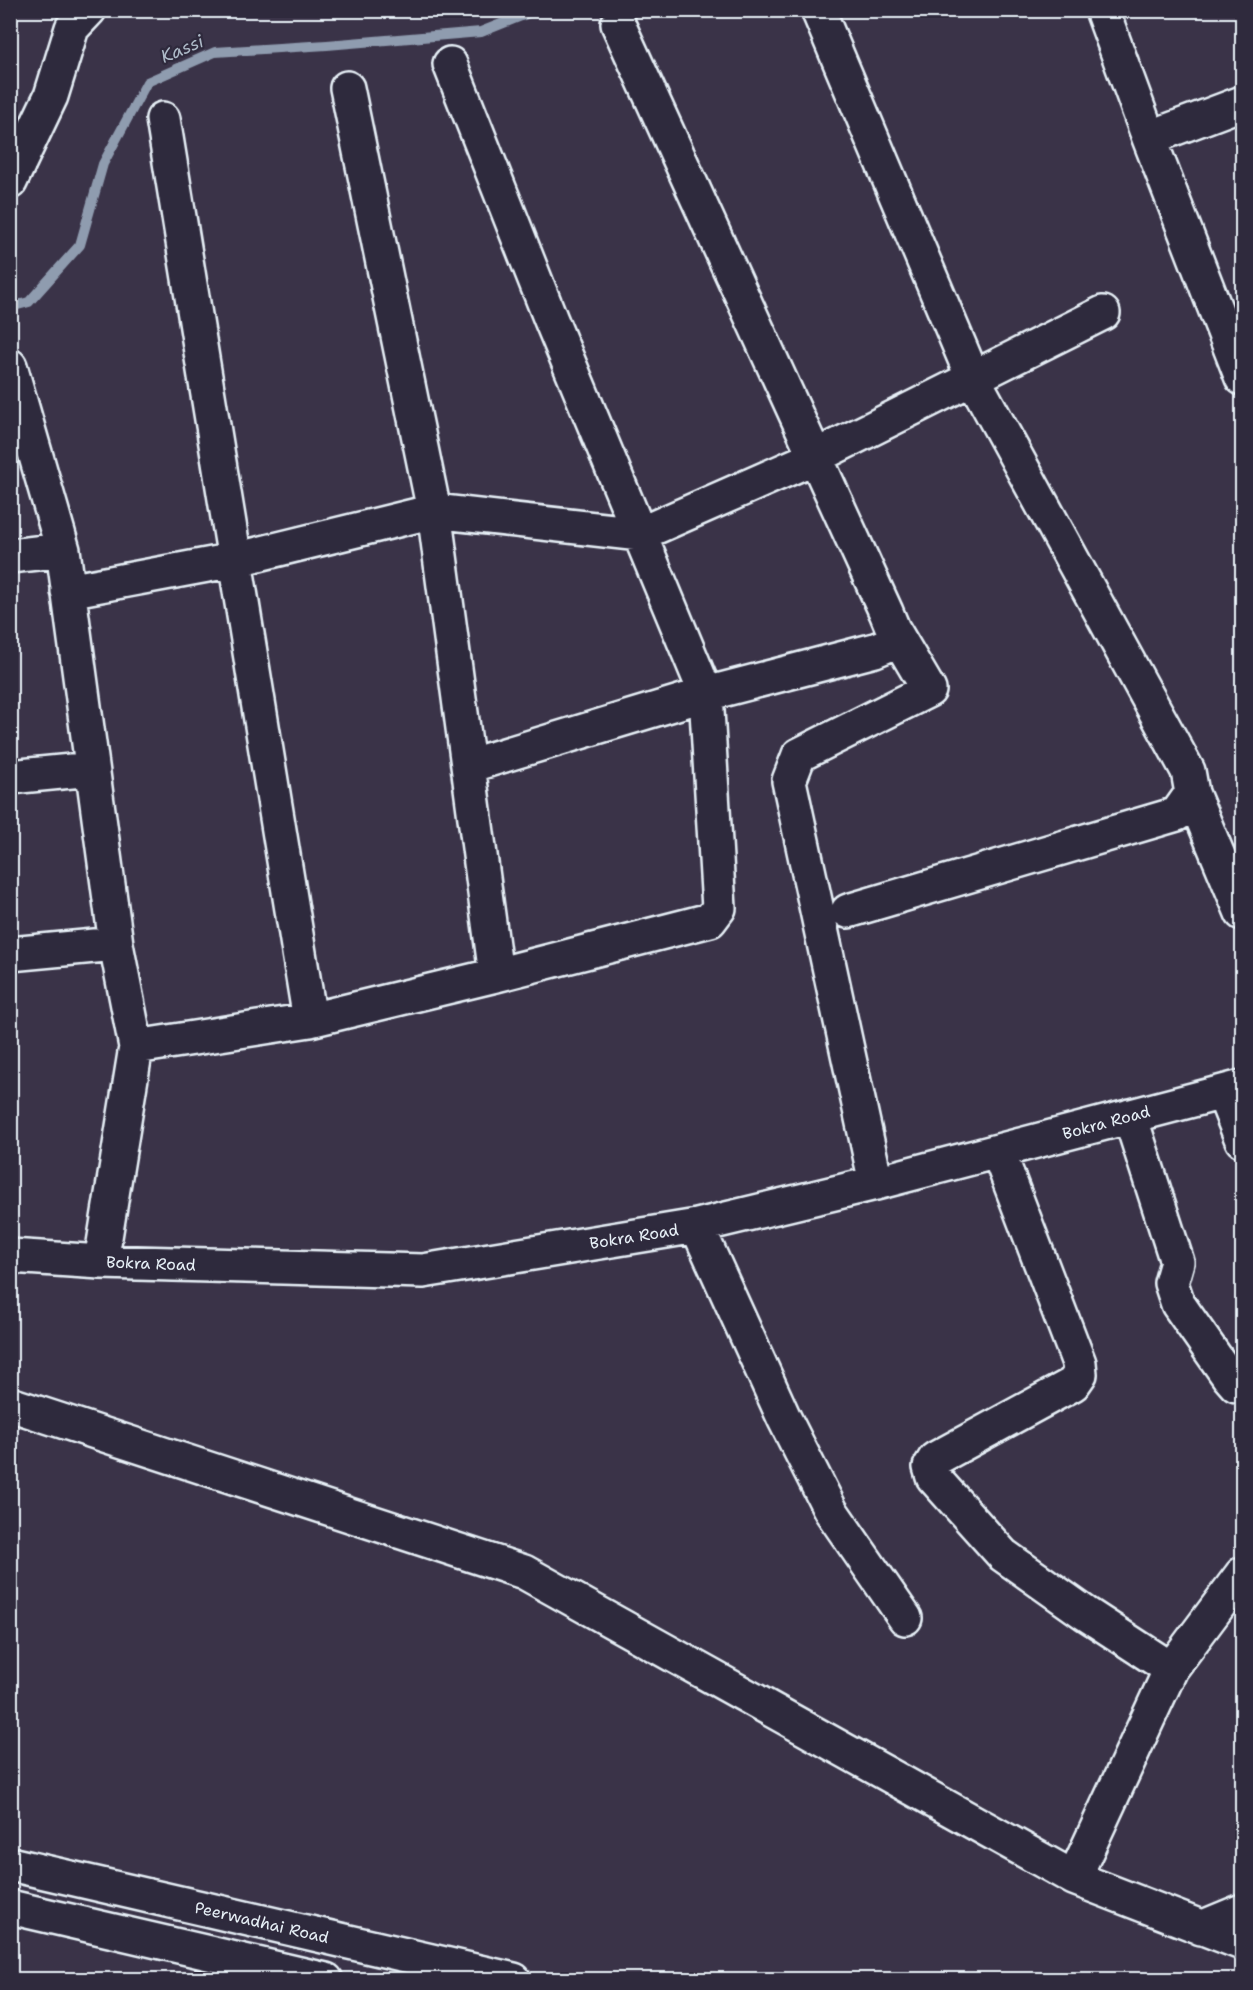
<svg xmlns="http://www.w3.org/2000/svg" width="1253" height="1990" font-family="'Shantell Sans',sans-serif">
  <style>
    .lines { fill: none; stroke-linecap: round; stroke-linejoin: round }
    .stream { stroke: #8f9caf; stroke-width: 10 }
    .minor-casing { stroke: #e8f1f8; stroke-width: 38 }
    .major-casing { stroke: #e8f1f8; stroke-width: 38 }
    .minor { stroke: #2f2a3d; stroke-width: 33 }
    .major { stroke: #2f2a3d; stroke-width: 33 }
    .labels { text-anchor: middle; stroke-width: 4.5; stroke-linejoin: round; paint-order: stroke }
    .street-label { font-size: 16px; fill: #e8f1f8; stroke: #2f2a3d }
    .water-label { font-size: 18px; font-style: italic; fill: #adb9c7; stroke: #2f2a3d }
  </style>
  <rect width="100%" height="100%" fill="#3a3348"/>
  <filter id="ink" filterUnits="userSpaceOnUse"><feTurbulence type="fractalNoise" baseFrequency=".0167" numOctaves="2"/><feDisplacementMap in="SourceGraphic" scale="12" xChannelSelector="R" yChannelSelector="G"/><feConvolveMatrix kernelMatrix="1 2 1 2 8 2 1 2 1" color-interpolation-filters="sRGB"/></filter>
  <g filter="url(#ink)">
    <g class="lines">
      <path class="stream" d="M10,307L29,302L80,245L103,164L147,82L215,52L327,45L481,32L536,10"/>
      <g class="minor-casing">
        <path id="minor" d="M818,10L973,378L1188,771L1192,793L1242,913
          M1102,10L1149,138L1242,378
          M347,88L434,511L496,975
          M163,119L310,1020
          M1149,138L1242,103
          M10,182L51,96L72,28L89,10
          M10,366L63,550L116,944L136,1047L101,1262
          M10,556L63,550
          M68,591L234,560L434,511L640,534L815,457L1103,313
          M468,766L706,694L875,650L892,643L893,629L886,612L618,24
          M10,777L92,769
          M848,911L1177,814L1192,793
          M10,954L116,944
          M136,1047L310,1020L496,975L710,920L719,908L706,694L551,320L450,64
          M1223,1092L1242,1140
          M1130,1116L1177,1262L1171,1283L1178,1304L1229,1377L1236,1385H1242
          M998,1151L1079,1363L1080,1374L1073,1384L935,1459L930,1467L933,1477L1003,1555L1085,1613L1171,1669
          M876,1183L789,781L799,755L929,690L893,629
          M697,1226L784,1418L831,1511L905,1618
          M10,1256L101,1262L423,1271L697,1226L876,1183L1242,1087
          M10,1404L524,1572L1074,1878L1242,1943
          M1074,1878L1171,1669L1242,1574
          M1201,1928L1242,1911"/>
      </g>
      <g class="major-casing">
        <path id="major" d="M10,1864L514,1980
          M10,1907L326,1980"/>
      </g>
      <use href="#minor" class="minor"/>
      <use href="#major" class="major"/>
    </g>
  </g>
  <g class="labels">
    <g class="street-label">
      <text transform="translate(1106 1122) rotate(-15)" y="6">Bokra Road</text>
      <text transform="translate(634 1236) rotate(-9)" y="6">Bokra Road</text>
      <text transform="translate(151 1263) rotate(2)" y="6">Bokra Road</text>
      <text transform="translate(262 1922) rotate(13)" y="6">Peerwadhai Road</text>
    </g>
    <g class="water-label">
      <text transform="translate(182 49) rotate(-23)" y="6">Kassi</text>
    </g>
  </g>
  <rect width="1253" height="1990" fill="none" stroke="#2f2a3d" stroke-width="36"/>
  <rect x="18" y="18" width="1217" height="1954" fill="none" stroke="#e8f1f8" stroke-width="2" filter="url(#ink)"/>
</svg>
